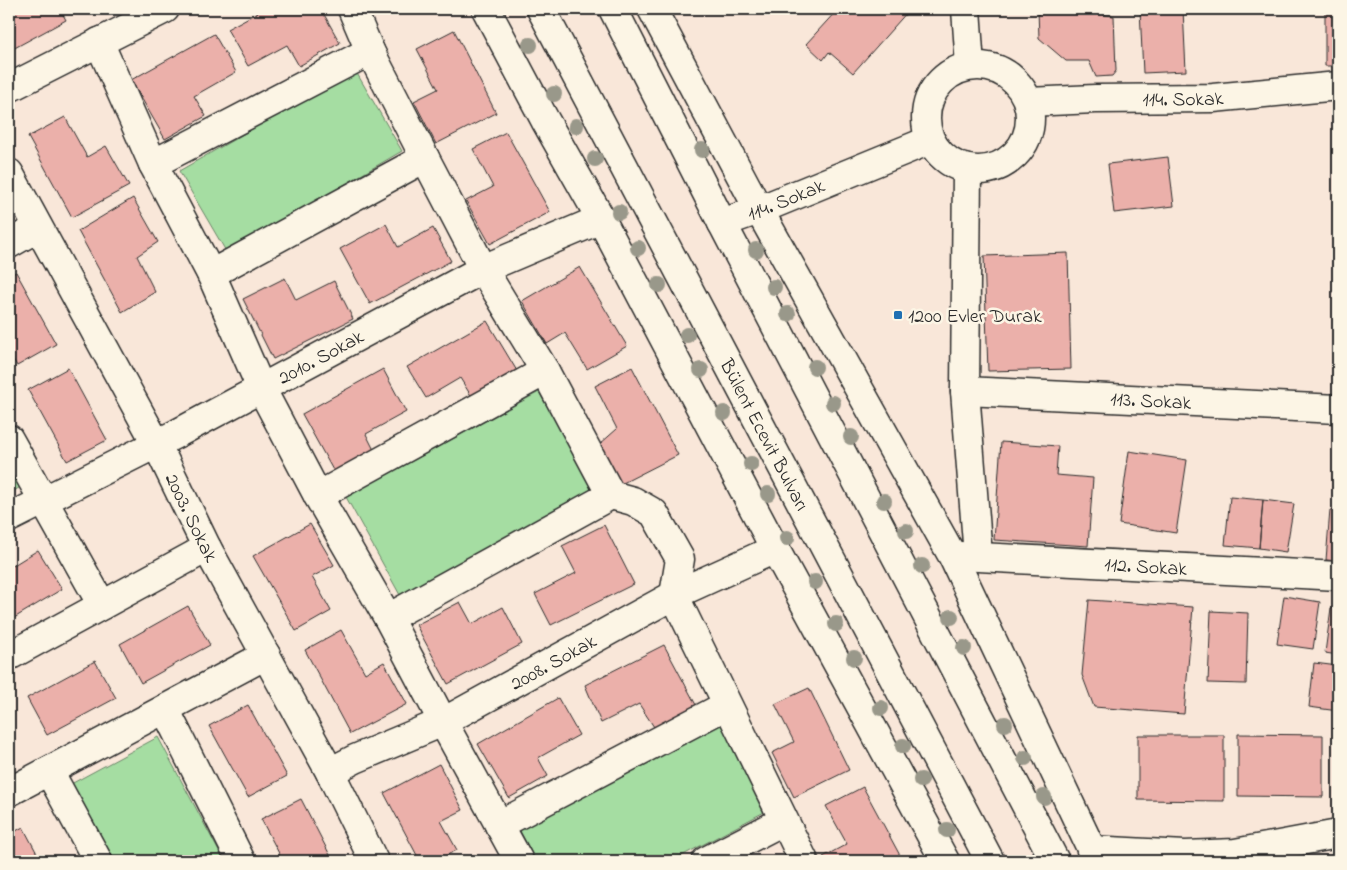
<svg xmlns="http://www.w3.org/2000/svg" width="1347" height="870" font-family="'Indie Flower',sans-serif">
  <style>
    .green { fill: #a5dda2; stroke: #688466 }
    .building { fill: #ebb0aa; stroke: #2b2b2b }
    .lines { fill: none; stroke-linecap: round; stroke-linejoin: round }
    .minor-casing { stroke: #2b2b2b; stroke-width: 31 }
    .major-casing { stroke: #2b2b2b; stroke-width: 31 }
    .minor { stroke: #fcf5e5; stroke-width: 28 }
    .major { stroke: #fcf5e5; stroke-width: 28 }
    .tree { fill: #99988a }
    .poi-dot { fill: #1f6fb2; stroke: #fcf5e5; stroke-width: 2 }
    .labels { text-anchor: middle; stroke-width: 5; stroke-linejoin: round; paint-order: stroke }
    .street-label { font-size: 20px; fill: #2b2b2b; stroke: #fcf5e5 }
    .poi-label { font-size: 20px; fill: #2b2b2b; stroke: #fcf5e5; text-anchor: start }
  </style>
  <rect width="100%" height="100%" fill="#f9e7d9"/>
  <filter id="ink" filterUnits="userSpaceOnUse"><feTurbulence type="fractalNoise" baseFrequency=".02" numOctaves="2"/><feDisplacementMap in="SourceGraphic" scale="10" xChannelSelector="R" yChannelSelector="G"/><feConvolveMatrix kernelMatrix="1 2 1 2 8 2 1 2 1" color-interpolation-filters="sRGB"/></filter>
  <g filter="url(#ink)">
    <path class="green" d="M355,70L402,151L227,253L179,171Z
      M539,392L593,489L400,595L346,497Z
      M9,462L22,486L9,494Z
      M720,721L768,810L672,861H536L519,829Z
      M158,737L224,861H112L71,784Z"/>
    <path class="building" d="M9,9H60L66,20L9,51Z
      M264,9H321L340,43L299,66L287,45L248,66L227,29Z
      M838,9H907L909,10L853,73L829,52L823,60L806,44Z
      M1022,9H1087L1093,13L1114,16L1116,71L1112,76L1096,77L1089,61H1066L1039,38L1038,10Z
      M1140,9H1183L1186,71L1143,73Z
      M1325,9H1338V66H1325Z
      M454,30L496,113L436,144L414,101L438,89L417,49Z
      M214,34L236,72L194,96L206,116L165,139L131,80Z
      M65,117L87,157L106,146L129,186L72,217L28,137Z
      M1338,119V173L1337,174L1334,120Z
      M506,132L550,212L490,244L466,201L493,187L473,149Z
      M1168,157L1174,206L1114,213L1108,164Z
      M133,198L158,242L137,256L155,292L122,312L78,231Z
      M386,224L398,247L433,228L451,261L370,304L340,249Z
      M1068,253L1071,369L988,371L984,256Z
      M1337,262H1338V293H1334Z
      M580,267L627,346L587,369L565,333L547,344L522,301Z
      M16,272L56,344L17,366L9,352V276Z
      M285,278L296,300L334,281L353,319L273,359L243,299Z
      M487,321L520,376L475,402L460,378L426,398L407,367Z
      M632,367L678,455L621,484L600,444L617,429L595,386Z
      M68,368L107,440L67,461L28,390Z
      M383,369L406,412L366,434L374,450L334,472L302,414Z
      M1001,442L1058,446L1056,475L1093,478L1088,546L994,540Z
      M1129,451L1187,460L1176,533L1119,524Z
      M1230,497L1263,500L1259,548L1225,545Z
      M1263,500L1294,504L1286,552L1259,548Z
      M1330,510L1338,511V561L1326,560Z
      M310,524L334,565L312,577L331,611L296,631L253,556Z
      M604,525L634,584L551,625L535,594L576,573L562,546Z
      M38,550L62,589L9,621V568Z
      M1284,596L1320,602L1313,649L1277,644Z
      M1089,600L1193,607L1184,714L1094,707L1082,675Z
      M460,602L472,624L503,607L522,644L448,684L416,625Z
      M188,606L210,645L141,683L120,644Z
      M1331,608L1338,609V655L1325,653Z
      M1211,611L1248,613L1246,684L1208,683Z
      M341,630L365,673L384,662L407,704L350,734L305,650Z
      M664,645L696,705L654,727L639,704L601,723L585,685Z
      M95,661L116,698L47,735L27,698Z
      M1314,663L1338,666V711L1309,707Z
      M809,688L849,770L794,797L772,753L794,742L775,704Z
      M558,698L579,735L538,758L548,776L509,798L478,744Z
      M248,705L287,776L248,797L209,726Z
      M1238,734L1323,735V797L1238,796Z
      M1138,735H1224V801L1138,800Z
      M439,764L463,810L441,821L457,850L435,861H420L384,793Z
      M863,787L903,861H825L823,857L847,844L826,806Z
      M301,799L333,861H283L261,819Z
      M23,827L41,861H9V835Z"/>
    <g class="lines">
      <g class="minor-casing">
        <g id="minor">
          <path d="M352,9L370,51L425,158L483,269L545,371L611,495L633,501L654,513L680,559L674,595L804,861"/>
          <path d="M486,9L545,120L601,219L775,549L945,861"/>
          <path d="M652,9L759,210L953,557L1097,861"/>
          <path d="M966,9L970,66"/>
          <path d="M99,42L153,164L211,274L261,388L318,496L388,618L443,722L519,861"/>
          <circle cx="978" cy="118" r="52"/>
          <path d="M9,88L165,9"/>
          <path id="s1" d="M1028,102L1095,99L1213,98L1338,86"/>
          <path d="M153,164L370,51"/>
          <path d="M967,169L965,391L978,556"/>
          <path id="s2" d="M9,173L156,443L207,548L330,772L374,861"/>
          <path id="s3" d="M722,223L759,210L930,140"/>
          <path d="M9,244L37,228"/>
          <path d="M211,274L425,158"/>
          <path id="s4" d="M965,391L1338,409"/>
          <path d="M9,439L102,605"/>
          <path d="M318,496L545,371"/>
          <path id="s5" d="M9,518L178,433L483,269L601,219"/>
          <path id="s6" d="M960,556L1338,576"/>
          <path d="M388,618L611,495"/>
          <path d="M9,656L207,548"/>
          <path d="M165,709L241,861"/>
          <path d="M49,771L98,861"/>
          <path id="s7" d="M330,772L355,759L443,722L674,595L775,549"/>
          <path d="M9,792L266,655"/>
          <path d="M499,825L727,705"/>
          <path d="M1091,850L1185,855L1235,853L1338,834"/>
          <path d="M706,861L783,821"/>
        </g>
      </g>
      <g class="major-casing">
        <g id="major">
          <path id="s8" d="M541,9L990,861"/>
          <path d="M613,9L722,223L1055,861"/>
        </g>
      </g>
      <use href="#minor" class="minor"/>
      <use href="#major" class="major"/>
    </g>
    <g class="tree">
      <circle cx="530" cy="45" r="8"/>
      <circle cx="554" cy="94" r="8"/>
      <circle cx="576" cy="126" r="8"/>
      <circle cx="702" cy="150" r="8"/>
      <circle cx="595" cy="159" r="8"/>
      <circle cx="619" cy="212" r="8"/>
      <circle cx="638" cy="248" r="8"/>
      <circle cx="756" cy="250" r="8"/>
      <circle cx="659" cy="285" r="8"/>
      <circle cx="774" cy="287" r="8"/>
      <circle cx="788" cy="314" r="8"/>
      <circle cx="687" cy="335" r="8"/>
      <circle cx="815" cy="367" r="8"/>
      <circle cx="701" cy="370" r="8"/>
      <circle cx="833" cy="403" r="8"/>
      <circle cx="724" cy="413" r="8"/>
      <circle cx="851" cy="437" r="8"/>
      <circle cx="751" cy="464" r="8"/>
      <circle cx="768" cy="494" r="8"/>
      <circle cx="884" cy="501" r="8"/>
      <circle cx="906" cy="531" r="8"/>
      <circle cx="787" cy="538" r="8"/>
      <circle cx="922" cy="566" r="8"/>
      <circle cx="815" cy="582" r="8"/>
      <circle cx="951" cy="617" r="8"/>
      <circle cx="836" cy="624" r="8"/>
      <circle cx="964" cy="648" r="8"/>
      <circle cx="854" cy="658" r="8"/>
      <circle cx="881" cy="708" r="8"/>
      <circle cx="1005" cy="724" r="8"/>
      <circle cx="903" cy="746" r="8"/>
      <circle cx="1025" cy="758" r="8"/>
      <circle cx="921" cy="780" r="8"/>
      <circle cx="1044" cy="797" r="8"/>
      <circle cx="947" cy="830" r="8"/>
    </g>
  </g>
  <rect class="poi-dot" x="893" y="310" width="10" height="10" rx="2.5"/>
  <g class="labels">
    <g class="street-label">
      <text dy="7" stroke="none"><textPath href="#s1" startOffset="155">114. Sokak</textPath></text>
      <text dy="7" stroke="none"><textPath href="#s3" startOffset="68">114. Sokak</textPath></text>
      <text dy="7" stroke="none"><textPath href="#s5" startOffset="351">2010. Sokak</textPath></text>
      <text dy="7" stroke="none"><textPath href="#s4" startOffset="186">113. Sokak</textPath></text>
      <text dy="7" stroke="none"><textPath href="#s8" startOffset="481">Bülent Ecevit Bulvarı</textPath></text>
      <text dy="7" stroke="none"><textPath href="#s2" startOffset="390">2003. Sokak</textPath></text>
      <text dy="7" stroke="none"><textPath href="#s6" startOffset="186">112. Sokak</textPath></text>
      <text dy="7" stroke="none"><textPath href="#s7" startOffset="249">2008. Sokak</textPath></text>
    </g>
    <g class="poi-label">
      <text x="908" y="322">1200 Evler Durak</text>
    </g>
  </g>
  <rect width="1347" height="870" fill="none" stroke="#fcf5e5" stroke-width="30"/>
  <rect x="15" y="15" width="1317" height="840" fill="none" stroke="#2b2b2b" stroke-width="2" filter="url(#ink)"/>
</svg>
